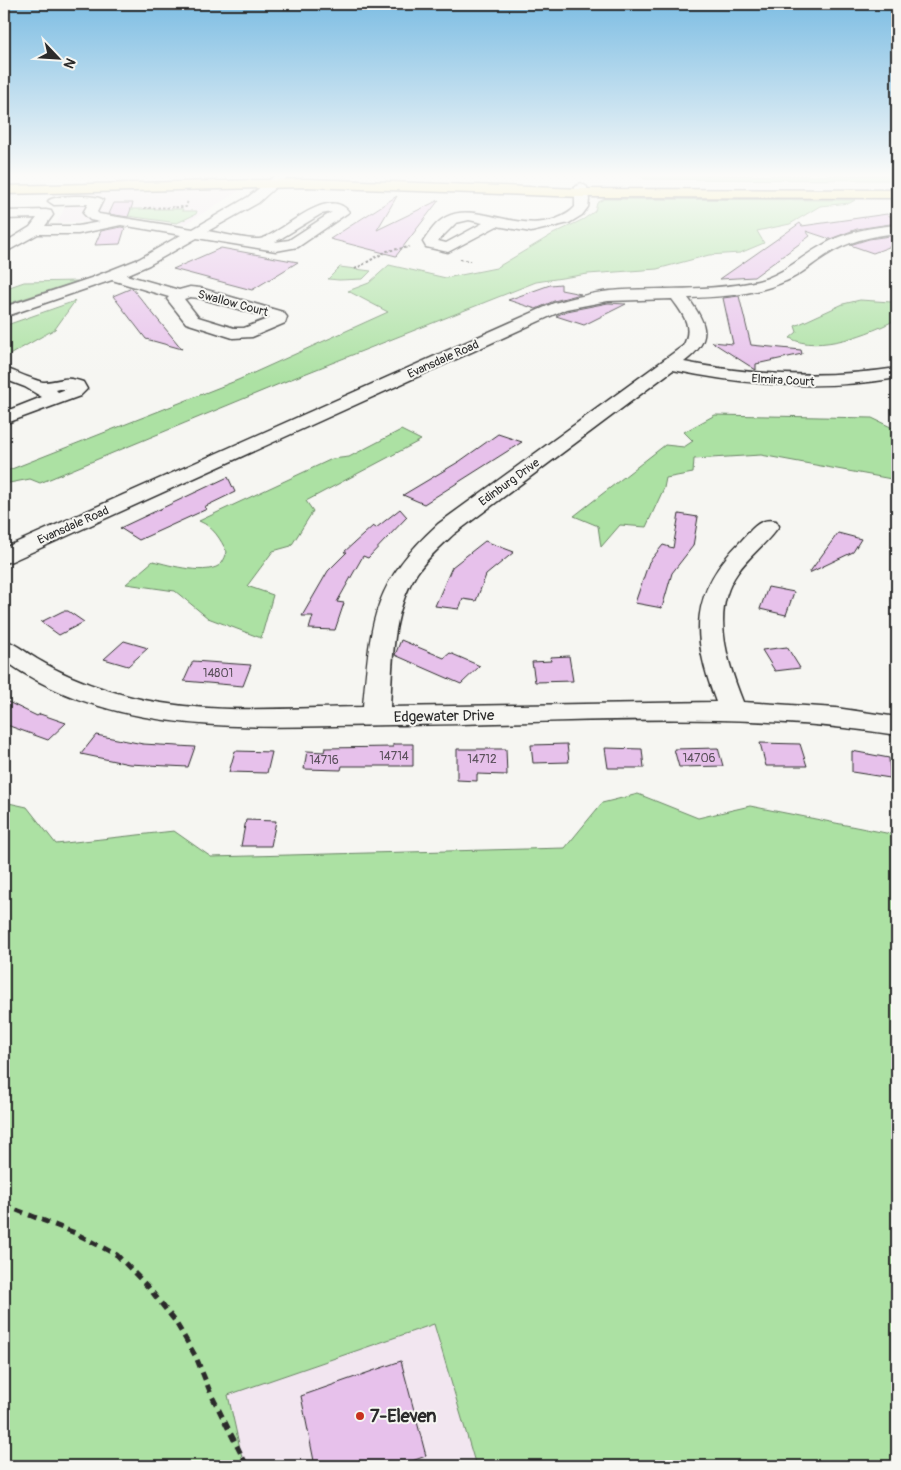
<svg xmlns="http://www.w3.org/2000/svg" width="901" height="1470" font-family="Pangolin,sans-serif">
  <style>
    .built { fill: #f2e6f0 }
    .green { fill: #ace1a3; stroke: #6c8667 }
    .building { fill: #e7c1eb; stroke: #2b2b2b }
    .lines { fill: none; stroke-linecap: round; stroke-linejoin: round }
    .minor-casing { stroke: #2b2b2b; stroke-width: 3 }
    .major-casing { stroke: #2b2b2b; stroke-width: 3 }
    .path-far1 { stroke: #2b2b2b; stroke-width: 2; stroke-dasharray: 2.5 2; stroke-linecap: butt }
    .path { stroke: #2b2b2b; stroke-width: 5; stroke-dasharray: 8 5.5; stroke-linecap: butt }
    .minor { fill: #f6f6f2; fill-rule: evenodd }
    .major { fill: #f5e382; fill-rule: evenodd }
    .poi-dot { fill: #c8321e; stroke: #f6f6f2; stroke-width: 2 }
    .labels { text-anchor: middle; stroke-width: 4; stroke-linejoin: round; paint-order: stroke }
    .far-street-label { font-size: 12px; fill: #2b2b2b; stroke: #f6f6f2 }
    .number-label { font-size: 12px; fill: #5a505b }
    .street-label { font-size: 15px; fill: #2b2b2b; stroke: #f6f6f2 }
    .near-poi-label { font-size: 18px; font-weight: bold; fill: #2b2b2b; stroke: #f6f6f2; text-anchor: start }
  </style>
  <rect width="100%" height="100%" fill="#f6f6f2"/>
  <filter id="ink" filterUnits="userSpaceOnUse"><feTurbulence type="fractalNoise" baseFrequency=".02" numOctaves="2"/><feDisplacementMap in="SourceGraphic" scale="10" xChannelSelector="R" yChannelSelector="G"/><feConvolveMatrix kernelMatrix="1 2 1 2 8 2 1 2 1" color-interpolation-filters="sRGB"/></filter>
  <g filter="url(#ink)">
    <path class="built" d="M235,190L239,191L185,224L114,214L97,221L57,223L71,194Z
      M434,1324L476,1466H244L227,1395Z"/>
    <path class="green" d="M640,175L812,176L897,175V180L644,179Z
      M604,199L855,200L850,203L820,206L790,224L757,231L764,243L740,253L709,255L657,269L588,274L536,282L284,382L40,483L30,479L4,484V472L238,380L388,312L348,291L369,283L389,265L446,278L496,268L553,234L584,219L595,211L597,203Z
      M130,209H183L182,211H197L196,214L177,223L114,214Z
      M340,267L371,271L363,279L339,280L328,279Z
      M78,281L4,305V289L24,282Z
      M860,300L891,302L897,300V319C872,333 817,354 790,338L797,332L795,326L843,304Z
      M75,301L55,329L4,358V326Z
      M715,415L872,418L897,430V480L761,455L694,459L693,473L666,478L664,488L646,527L620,525L601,547L598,526L574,516L665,445L684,447L693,441L684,432Z
      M401,430L421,440L306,501L313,511L291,546L273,551L247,586L273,595L261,638L208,618L175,591L126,584L153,561C169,565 209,577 222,563C224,560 226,555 227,552C220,539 214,527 199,521L332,459L349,457Z
      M638,794L698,818L750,806L891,834L897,840V1466H476L434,1324L228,1395L244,1466H4V802L27,807L56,844L174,831L211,857L565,848L602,803Z"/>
    <path class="building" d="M397,196L377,230L439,200L396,256L330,239Z
      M114,203H133L128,217L109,214Z
      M887,214L897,221V223L857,229L830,239L806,231L810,236L754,277L720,279L800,223L802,226Z
      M121,227L125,228L120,244L95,245L101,231Z
      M897,235V244L873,253L850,245L869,239Z
      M221,248L298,262L252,290L173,269Z
      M561,284V290L581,294L554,301L536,309L508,300L550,285Z
      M132,288L182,349L146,339L113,296Z
      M739,296L751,345L801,350L802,354L756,364V370L712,342L733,344L723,298Z
      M608,303L626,304L584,325L556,316L567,311Z
      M498,434L522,442L424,504L403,495L460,461Z
      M228,477L235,492L204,507L207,509L139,540L120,528Z
      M400,509L407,517L368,558L363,556L337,602L344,603L335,630L309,629L313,616H302L328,571L347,552H344L373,526L376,528Z
      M679,514L698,517L693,546L672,573L662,608L635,603L649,562L663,545L673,548Z
      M838,533L861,539L853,552L809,573Z
      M485,541L514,552L486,575L476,601L463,599L459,609L435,606L452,567Z
      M768,587L794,592L786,615L760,609Z
      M63,611H68L84,622L59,635L41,622Z
      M401,640L444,658L450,653L480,666L461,684L395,655Z
      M124,641L148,648L128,666L104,659Z
      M787,647L800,668L775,671L762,650Z
      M569,656L573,681L535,682L532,662L551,661L550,657Z
      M193,661L251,665L243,686L184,681Z
      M4,700L37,716L40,714L66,723L48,740L4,724Z
      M96,735L143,744L195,747L188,767L129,764L81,754Z
      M760,743L800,744L807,766H766Z
      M393,744H413V766H342L341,770L304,769L307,751L324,752L325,748L393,747Z
      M567,744L569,762L533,763L531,745Z
      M605,748L642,749L644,768H608Z
      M718,748L723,766L679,767L674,749Z
      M457,749H506L507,775L477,774V781L457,780Z
      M235,751L272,752L267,773L229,772Z
      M852,751L889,758L890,778L852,772Z
      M246,820L276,821L271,846H241Z
      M401,1361L426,1456L398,1466H315L301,1396Z"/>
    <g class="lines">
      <g class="minor-casing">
        <path id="minor" d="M276,175H289L258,203L208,231C221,233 247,240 259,239C278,238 327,183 349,212L298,247L276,251L197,238L149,265L126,275L179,290L190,287L200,288L283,312L287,317L285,323L252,337L233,338L186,323L167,299L169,297L112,280L4,317V307L91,278L139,259L181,235L121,225L78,234H38L4,253V243L30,227L37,218L4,219V211L46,210L51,211L53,215L45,226H78L100,222L90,220L83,213L88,204L54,205L48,201C53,195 98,194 103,200L97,212L99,214L193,229L248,197ZM332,212L289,240L275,242L321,214ZM190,297L199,298L270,318L244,328H234L198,317L184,299Z
          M581,183L587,187L589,200L588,207L582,215L569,223L531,232L497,226L448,252L426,247L423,242C429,233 436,222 446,217C475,201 517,233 556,219C563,216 570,213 575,207V187ZM469,220L483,223L446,243L438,241L456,223Z
          M897,225V233C871,236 847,241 825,256C812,264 801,275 786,281C756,295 720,297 688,298C708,325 713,340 684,362C755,376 825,379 897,368V378C821,391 748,386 673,370L454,534C441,546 427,558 417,573C391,612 393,662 390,707L716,702C691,635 689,593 742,540C752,529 760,517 776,521L779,526C767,543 750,555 738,572C710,610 727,662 743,702L836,708L897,717V735C730,708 560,724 392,725C262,726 116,741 4,660V640C17,644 25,652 37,659C60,673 84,683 110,691C191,717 280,708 363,707C371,622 371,585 438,524L683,346C694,327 683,314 672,299L608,301L566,309L12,561L4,563V548L554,303C573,298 591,293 610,291C660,287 709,292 758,281C783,275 799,258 821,246C844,232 871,227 897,225Z
          M4,368C12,370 40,383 45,382C62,381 64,375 83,382L87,389L80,396L4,424V412L42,397L25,387L4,379ZM60,389H66L58,392L56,390Z"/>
      </g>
      <g class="major-casing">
        <path id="major" d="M307,179L582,189L897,190V198L582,197L307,187L4,194V186Z"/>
      </g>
      <path class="path-far1" d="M144,208L186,207L188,200
        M460,259L470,261
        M355,269L387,251L409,247"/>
      <path class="path" d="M4,1205L75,1233L117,1255L149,1288L175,1321L196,1357L211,1394L247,1466"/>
      <use href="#minor" class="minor"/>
      <use href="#major" class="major"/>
    </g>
  </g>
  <linearGradient id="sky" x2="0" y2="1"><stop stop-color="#7dbde3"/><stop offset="0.46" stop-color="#fbfbf9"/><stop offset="1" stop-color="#fbfbf9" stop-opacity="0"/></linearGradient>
  <rect width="901" height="381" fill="url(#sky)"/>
  <circle class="poi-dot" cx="360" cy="1416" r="5"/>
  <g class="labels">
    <g class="far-street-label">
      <text transform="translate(233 303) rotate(15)" y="4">Swallow Court</text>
      <text transform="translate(443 359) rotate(-24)" y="4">Evansdale Road</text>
      <text transform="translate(783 380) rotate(3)" y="4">Elmira Court</text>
      <text transform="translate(509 482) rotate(-36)" y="4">Edinburg Drive</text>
      <text transform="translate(73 525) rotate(-24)" y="4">Evansdale Road</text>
    </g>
    <g class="number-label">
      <text x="218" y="677">14801</text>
      <text x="394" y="760">14714</text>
      <text x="699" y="762">14706</text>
      <text x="482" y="763">14712</text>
      <text x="324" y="764">14716</text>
    </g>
    <g class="street-label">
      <text transform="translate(444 716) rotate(-1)" y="5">Edgewater Drive</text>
    </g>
    <g class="near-poi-label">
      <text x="370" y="1422">7-Eleven</text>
    </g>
  </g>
  <rect width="901" height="1470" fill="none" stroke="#f6f6f2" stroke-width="20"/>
  <rect x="10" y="10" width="881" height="1450" fill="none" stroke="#2b2b2b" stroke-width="2" filter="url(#ink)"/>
  <g transform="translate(58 58) rotate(115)" stroke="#f6f6f2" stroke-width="4" paint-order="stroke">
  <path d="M0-4L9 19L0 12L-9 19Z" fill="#2b2b2b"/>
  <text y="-8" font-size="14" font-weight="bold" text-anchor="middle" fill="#2b2b2b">N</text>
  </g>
</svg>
